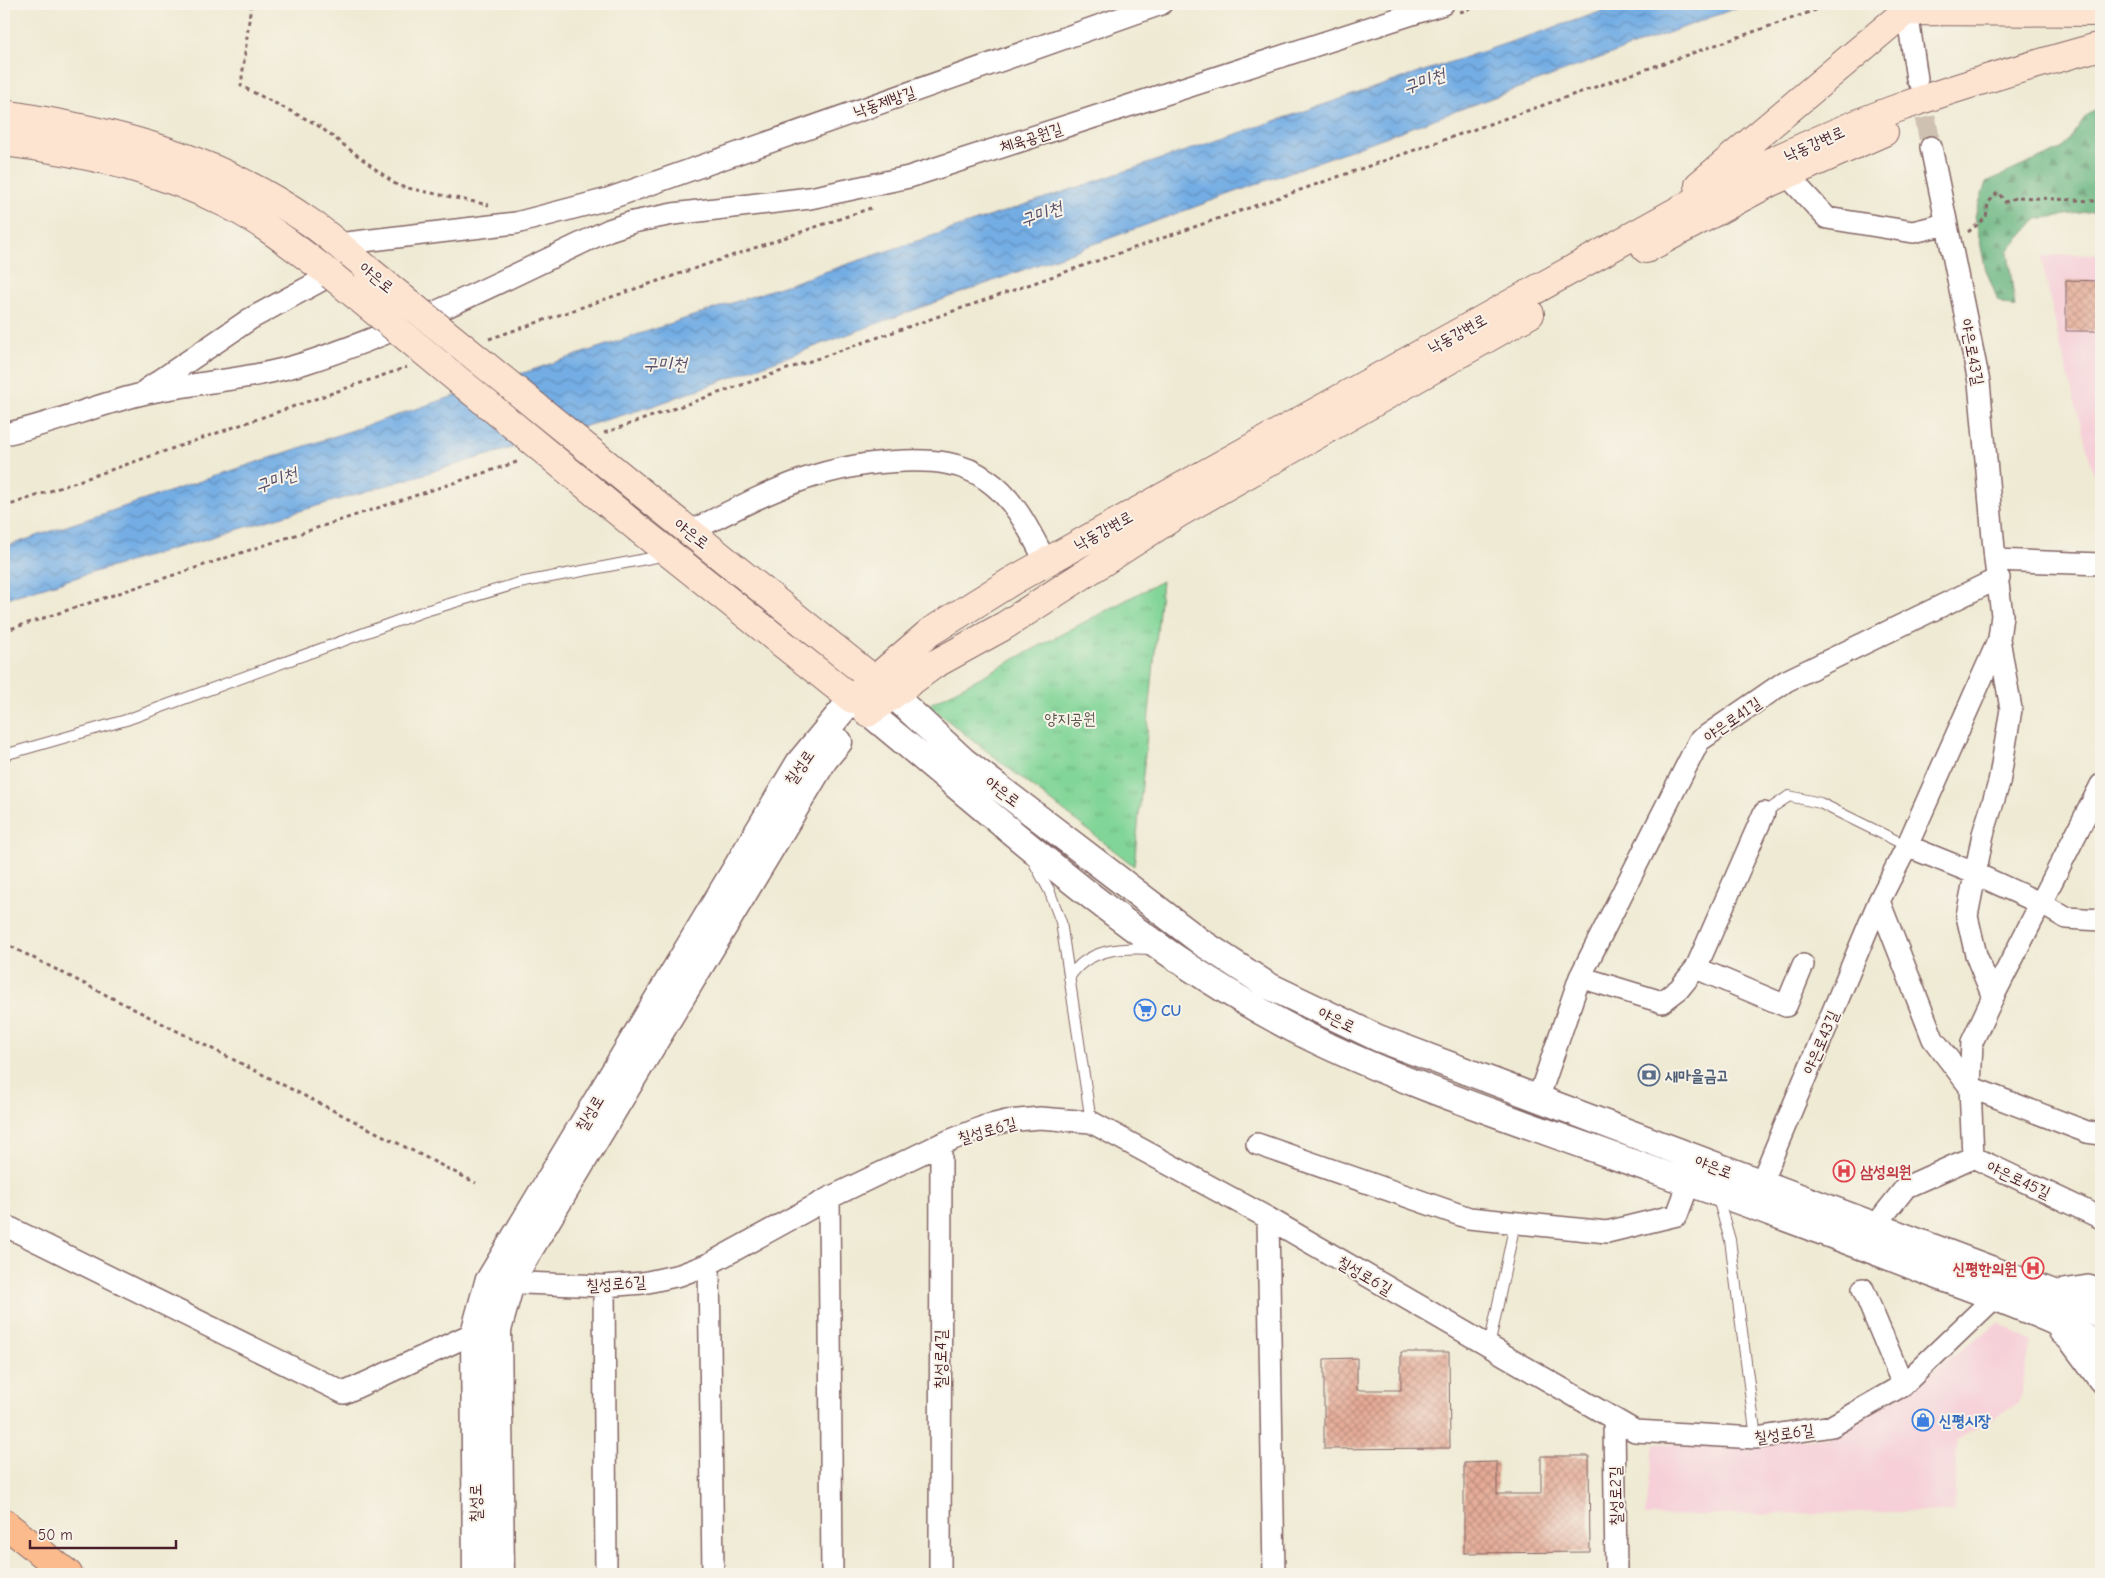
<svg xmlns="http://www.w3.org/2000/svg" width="2105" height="1578" font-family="'Comic Neue','Poor Story',sans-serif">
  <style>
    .built { fill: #f6cfd8 }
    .grass { fill: url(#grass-tufts); stroke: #667a62 }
    .forest { fill: url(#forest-firs); stroke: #5a6a56 }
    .water { fill: url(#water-waves); stroke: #5e6688 }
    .building { fill: url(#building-cross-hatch) }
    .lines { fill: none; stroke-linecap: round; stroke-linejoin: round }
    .minor-tunnel { stroke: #cec1b1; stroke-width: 21; stroke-dasharray: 21 11; stroke-linecap: butt }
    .service-casing { stroke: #846666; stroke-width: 12 }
    .minor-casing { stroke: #846666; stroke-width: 24 }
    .tertiary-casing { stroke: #846666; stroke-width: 29 }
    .secondary-casing { stroke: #846666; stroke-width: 30 }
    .motorway-casing { stroke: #846666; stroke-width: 30 }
    .path { stroke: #846666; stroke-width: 3; stroke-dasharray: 4 4; stroke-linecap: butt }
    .service { stroke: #fff; stroke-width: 10 }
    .minor { stroke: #fff; stroke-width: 21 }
    .tertiary { stroke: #fff; stroke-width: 26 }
    .secondary { stroke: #fde4d1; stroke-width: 28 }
    .motorway { stroke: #fbbb8c; stroke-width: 28 }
    .secondary-bridge-casing { stroke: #846666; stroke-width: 30; stroke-linecap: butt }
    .secondary-bridge { stroke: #fde4d1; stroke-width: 28 }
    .labels { text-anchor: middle; stroke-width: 4; stroke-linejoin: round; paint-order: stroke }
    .street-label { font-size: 16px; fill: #4a1f2b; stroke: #f7f3e8 }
    .park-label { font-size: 16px; fill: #5b564c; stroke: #f7f3e8 }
    .shop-label { font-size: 16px; font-weight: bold; fill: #366cbe; stroke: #f7f3e8; text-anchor: start }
    .service-label { font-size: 16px; font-weight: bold; fill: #4e5e75; stroke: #f7f3e8; text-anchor: start }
    .health-label { font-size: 16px; font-weight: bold; fill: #be3a42; stroke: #f7f3e8; text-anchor: start }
    .water-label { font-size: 18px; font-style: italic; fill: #58516c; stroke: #f7f3e8 }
  </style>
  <defs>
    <pattern id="grass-tufts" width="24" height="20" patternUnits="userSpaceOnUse" patternTransform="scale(1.25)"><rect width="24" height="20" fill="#82d598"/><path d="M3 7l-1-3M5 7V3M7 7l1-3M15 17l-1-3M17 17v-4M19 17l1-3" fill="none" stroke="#72b683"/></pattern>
    <pattern id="forest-firs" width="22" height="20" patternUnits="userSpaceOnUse" patternTransform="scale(1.25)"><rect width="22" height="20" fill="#69b680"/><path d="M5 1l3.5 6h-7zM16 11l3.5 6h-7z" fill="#589369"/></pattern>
    <pattern id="water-waves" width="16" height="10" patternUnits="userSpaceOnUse" patternTransform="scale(1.25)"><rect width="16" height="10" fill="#73ade4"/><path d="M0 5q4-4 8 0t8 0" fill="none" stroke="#608cb9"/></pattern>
    <pattern id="building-cross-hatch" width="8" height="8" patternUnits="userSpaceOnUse" patternTransform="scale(1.25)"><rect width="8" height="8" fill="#e5ab96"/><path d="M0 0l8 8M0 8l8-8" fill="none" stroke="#bc8b7b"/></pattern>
  </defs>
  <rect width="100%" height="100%" fill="#f7f3e8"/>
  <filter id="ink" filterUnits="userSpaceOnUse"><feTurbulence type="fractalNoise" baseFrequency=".02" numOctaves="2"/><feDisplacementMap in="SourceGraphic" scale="10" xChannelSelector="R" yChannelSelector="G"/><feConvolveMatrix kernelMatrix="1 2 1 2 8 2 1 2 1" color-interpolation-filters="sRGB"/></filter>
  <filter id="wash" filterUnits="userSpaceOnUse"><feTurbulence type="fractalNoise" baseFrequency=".0096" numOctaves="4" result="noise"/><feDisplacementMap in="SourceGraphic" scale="20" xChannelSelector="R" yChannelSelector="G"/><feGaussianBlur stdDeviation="1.12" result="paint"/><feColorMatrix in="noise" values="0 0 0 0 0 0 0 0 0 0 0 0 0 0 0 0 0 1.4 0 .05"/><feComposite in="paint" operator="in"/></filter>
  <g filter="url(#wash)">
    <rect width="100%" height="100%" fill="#efead3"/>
    <path class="built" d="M2101,253V502L2059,341L2041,256Z
      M1998,1322L2031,1342L2019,1403L1957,1440L1954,1511L1645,1516L1654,1444L1826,1438L1916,1383Z"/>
    <path class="grass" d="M1162,581L1134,866L928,705Z"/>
    <path class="forest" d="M2101,107V210L2037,219L2008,251L2015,308L1998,301L1985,267L1975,216L1986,182L2063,148L2086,116Z"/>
    <path class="water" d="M1624,4H1747L653,406L4,599V547Z"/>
    <g id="blocks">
      <path class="building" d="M2066,280L2101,281V331H2066Z
        M1401,1352H1449L1450,1448L1324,1449V1359L1357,1358V1390H1401Z
        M1541,1456H1589L1590,1552L1464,1553V1463L1497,1462V1494H1541Z"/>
    </g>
  </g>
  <g filter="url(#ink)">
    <use href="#blocks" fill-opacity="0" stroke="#846666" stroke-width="1"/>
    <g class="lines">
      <path class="minor-tunnel" d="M1919,86L1931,147"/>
      <g class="service-casing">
        <path id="service" d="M4,755L126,720L422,612L519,583L667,555
          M1764,813L1789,796L1820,803L1907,846
          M1032,859L1049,890L1061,922L1091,1122
          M1069,978C1087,949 1120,947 1152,949
          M1717,1195L1730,1240L1756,1438
          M1489,1347L1515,1223"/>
      </g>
      <g class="minor-casing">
        <path id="minor" d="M1906,4L1917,79
          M1931,147L1979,382L1995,560
          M1787,175L1827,218L1913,232L1946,224
          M338,244L516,223L608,199L1161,4
          M146,390L250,319L331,275
          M4,434C49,425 93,406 138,395C193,382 251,380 305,363C410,329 509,277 609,230L633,222L673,214L810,198L909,177L1443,4
          M691,531C766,494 817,464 904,461C933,460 963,462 987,480C1016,500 1030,532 1046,562
          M1999,639L2011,709L1999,783L1983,834L1967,916L1976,955L1993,997L1972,1042L1970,1087L1973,1157L2101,1218
          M1907,846L1974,873L2042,904L2066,918L2101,920
          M1879,901L1933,1039L1970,1087
          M1696,968L1786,1006L1803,965
          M1580,977L1662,1002L1679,989L1696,968L1764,813
          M1993,997L2101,785
          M1970,1087L2087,1132L2101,1134
          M1538,1099L1580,977L1699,741L1786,681L1999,578
          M1257,1144L1469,1218L1607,1232L1677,1215L1689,1183
          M1761,1183L1879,901L1907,846L1999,639L2002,615L1995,560L2101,564
          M829,1198L832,1574
          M1268,1218L1274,1574
          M4,1225L344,1393L474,1333L488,1331
          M1875,1226L1906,1187L1973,1157
          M709,1264L713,1574
          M495,1282L604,1286L643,1283L680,1275L709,1264L829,1198L941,1144L983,1127L1007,1121L1040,1118L1091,1122L1268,1218L1635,1431L1756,1438L1832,1426L1903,1385L1994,1298
          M604,1286L606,1574
          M1863,1289L1903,1385
          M2051,1292L2088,1286L2101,1290
          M1614,1419L1616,1574
          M940,1574L941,1144"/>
      </g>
      <g class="tertiary-casing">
        <path id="tertiary" d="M893,695L964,761L1201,942L1267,985L1378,1038L2051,1292L2101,1315
          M2062,1331L2072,1340L2101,1379
          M476,1574L474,1333L488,1282L799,763L852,699C996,816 1131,945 1297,1031C1390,1078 1491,1112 1589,1147C1703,1188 1818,1228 1930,1273C1988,1295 2047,1315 2101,1345
          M501,1574L498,1330L512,1279L824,760L839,742"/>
      </g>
      <g class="secondary-casing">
        <path id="secondary" d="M4,114C115,131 214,156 308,221C329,235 348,253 367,269
          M4,142C81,151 157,168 227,204C264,223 298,250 331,275
          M1699,185L1906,11L2101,12
          M1646,249L1771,182L1884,132
          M679,523L888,691
          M640,530L852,699L930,632L1012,581L1742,175C1794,151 1845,127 1898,108C1965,84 2033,65 2101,46
          M868,713L935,664L1004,626L1179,513L1530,314"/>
      </g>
      <g class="motorway-casing">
        <path id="motorway" d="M4,1523L68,1574"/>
      </g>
      <path class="path" d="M251,4L241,86L316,124L398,186L489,205
        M1460,12L1486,4
        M1968,232L1986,218L1988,203L1998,192L2005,202L2017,197L2094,201L2101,198
        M489,339L871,208
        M604,433L1833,4
        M4,507L407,367
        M4,631L520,461
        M4,943L476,1183"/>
      <use href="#service" class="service"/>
      <use href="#minor" class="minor"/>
      <use href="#tertiary" class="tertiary"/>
      <use href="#secondary" class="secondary"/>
      <use href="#motorway" class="motorway"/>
      <g class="secondary-bridge-casing">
        <path id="secondary-bridge" d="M367,269L679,523
          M331,275L640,530"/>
      </g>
      <use href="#secondary-bridge" class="secondary-bridge"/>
    </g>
  </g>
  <defs>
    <g id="supermarket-ring" transform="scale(1.125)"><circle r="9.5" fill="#f7f3e8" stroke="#3f7fe0" stroke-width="1.5"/><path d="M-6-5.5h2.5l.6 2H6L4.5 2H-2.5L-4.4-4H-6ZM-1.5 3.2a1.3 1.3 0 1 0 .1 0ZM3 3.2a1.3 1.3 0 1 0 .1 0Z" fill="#3f7fe0"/></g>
    <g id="bank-ring" transform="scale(1.125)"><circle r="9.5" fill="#f7f3e8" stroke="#5c6f8a" stroke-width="1.5"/><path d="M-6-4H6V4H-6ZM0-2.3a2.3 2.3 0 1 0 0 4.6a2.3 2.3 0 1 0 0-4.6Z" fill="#5c6f8a"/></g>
    <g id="hospital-ring" transform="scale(1.125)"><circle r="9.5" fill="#f7f3e8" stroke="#e0444e" stroke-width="1.5"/><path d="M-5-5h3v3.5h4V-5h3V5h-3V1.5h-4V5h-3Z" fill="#e0444e"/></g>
    <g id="shop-ring" transform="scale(1.125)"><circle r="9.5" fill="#f7f3e8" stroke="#3f7fe0" stroke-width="1.5"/><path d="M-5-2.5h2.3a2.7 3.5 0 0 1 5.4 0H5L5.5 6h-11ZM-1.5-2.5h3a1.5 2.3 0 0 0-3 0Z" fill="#3f7fe0"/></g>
  </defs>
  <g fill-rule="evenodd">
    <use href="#supermarket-ring" x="1145" y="1010"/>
    <use href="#bank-ring" x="1649" y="1075"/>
    <use href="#hospital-ring" x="1844" y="1171"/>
    <use href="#hospital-ring" x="2033" y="1268"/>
    <use href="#shop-ring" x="1923" y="1420"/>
  </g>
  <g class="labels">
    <g class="street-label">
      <text transform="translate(884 101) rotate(-19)" y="6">낙동제방길</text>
      <text transform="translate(1031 137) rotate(-18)" y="6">체육공원길</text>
      <text transform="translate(1814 143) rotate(-24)" y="6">낙동강변로</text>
      <text transform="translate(377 277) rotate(39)" y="6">야은로</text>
      <text transform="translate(1457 333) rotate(-29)" y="6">낙동강변로</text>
      <text transform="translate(1973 352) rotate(79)" y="6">야은로43길</text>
      <text transform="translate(1103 530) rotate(-29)" y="6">낙동강변로</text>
      <text transform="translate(692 533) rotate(37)" y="6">야은로</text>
      <text transform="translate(1732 719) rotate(-35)" y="6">야은로41길</text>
      <text transform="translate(799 767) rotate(-55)" y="6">칠성로</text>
      <text transform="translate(1003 791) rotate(37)" y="6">야은로</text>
      <text transform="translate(1337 1019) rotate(26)" y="6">야은로</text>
      <text transform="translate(1820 1042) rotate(-67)" y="6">야은로43길</text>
      <text transform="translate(589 1113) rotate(-59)" y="6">칠성로</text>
      <text transform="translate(987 1130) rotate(-16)" y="6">칠성로6길</text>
      <text transform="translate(1714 1166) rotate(21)" y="6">야은로</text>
      <text transform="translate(2019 1179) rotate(25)" y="6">야은로45길</text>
      <text transform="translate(1365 1275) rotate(30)" y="6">칠성로6길</text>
      <text transform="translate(616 1283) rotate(-4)" y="6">칠성로6길</text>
      <text transform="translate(940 1359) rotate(-90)" y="6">칠성로4길</text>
      <text transform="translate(1784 1433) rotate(-8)" y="6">칠성로6길</text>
      <text transform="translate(1615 1496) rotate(-91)" y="6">칠성로2길</text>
      <text transform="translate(475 1503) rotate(-91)" y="6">칠성로</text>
    </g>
    <g class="park-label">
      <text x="1070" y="724">양지공원</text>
    </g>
    <g class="shop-label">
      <text x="1161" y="1016">CU</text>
      <text x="1939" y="1426">신평시장</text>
    </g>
    <g class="service-label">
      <text x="1665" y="1081">새마을금고</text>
    </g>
    <g class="health-label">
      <text x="1860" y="1177">삼성의원</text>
      <text x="2017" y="1274" text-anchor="end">신평한의원</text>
    </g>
    <g class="water-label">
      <text transform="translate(1424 81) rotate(-19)" y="6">구미천</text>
      <text transform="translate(1041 214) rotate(-19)" y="6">구미천</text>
      <text x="665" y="370">구미천</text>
      <text transform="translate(276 480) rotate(-19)" y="6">구미천</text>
    </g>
  </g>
  <rect width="2105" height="1578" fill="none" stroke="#f7f3e8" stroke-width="20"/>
  <path d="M30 1540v8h146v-8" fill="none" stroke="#4a1f2b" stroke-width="2.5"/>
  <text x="38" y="1540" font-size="15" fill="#4a1f2b" stroke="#f7f3e8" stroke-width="4" paint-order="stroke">50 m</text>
</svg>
